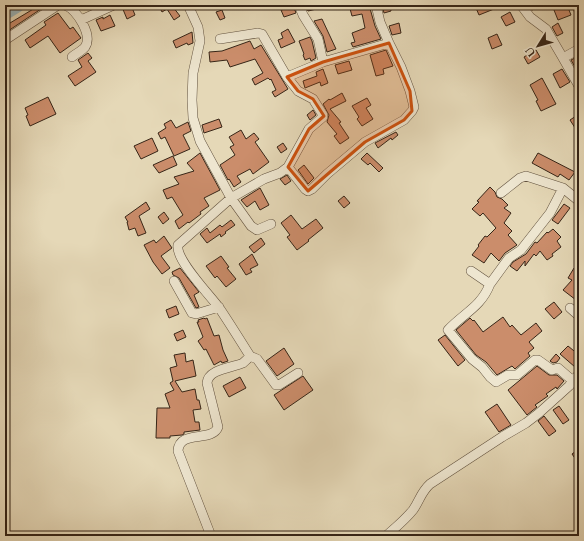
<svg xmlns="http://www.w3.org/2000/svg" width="584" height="541" font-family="Cardo,serif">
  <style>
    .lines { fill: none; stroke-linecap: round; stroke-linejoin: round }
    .river { stroke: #9cb6bb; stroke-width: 14 }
    .building { fill: #cb8d6b; stroke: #362517 }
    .minor-casing { stroke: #62523f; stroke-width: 10 }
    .minor { stroke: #eee6d0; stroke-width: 9 }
    .marked { fill: #cd510e; fill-opacity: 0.2; stroke: #cd510e; stroke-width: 3; stroke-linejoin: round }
  </style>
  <rect width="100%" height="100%" fill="#e5d8b7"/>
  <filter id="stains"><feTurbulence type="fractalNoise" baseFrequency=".005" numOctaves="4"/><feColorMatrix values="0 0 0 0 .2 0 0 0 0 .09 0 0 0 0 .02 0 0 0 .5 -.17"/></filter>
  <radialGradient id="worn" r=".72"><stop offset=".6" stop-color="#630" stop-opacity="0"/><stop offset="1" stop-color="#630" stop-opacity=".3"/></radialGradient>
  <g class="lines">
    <path class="river" d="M5,13L18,5"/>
  </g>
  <path class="building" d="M40,5H47L5,33V26Z
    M128,5H131L135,15L127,19L122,7Z
    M162,5H177L173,7L180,16L174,20L167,9L162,12L159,6Z
    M284,5H293L296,13L284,17L281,10L286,9Z
    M305,5H325V7L308,11Z
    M349,5H369L375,26L381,39L353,47L351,43L355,42L352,33L365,28L362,14L352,16Z
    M382,5H390L391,11L384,13Z
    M478,5H504L479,15L476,8L479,7Z
    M528,5H543L532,10Z
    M552,5H567L571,15L558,20Z
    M222,10L225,18L220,20L216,12Z
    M510,12L515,22L506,26L501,17Z
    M58,13L70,29L73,27L81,38L60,53L48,36L30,48L25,40L46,25L44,22Z
    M110,15L115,26L101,31L96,20L103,17V19Z
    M322,19L336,49L327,52L323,36L314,21Z
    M399,23L401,33L392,35L389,26Z
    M558,23L563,33L557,36L552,27Z
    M288,29L295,42L281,48L278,40L283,38L281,33Z
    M192,32L193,43L188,45L187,43L176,48L173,41Z
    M497,34L502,45L492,49L488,38Z
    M310,37L312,41L316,58L311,61L310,58L305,60L303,55L304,54L299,41Z
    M250,41L254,49L261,45L288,89L275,97L272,92L276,90L271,79L270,80L268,78L255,85L252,79L263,73L255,59L230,67L227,60L210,62L209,52L222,51Z
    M386,50L393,66L383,69L384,74L376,76L370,55Z
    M536,50L540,57L528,64L524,57Z
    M88,53L92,58L88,61L96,72L75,86L68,76L82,67L78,60Z
    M579,56V74L571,60Z
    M349,61L352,70L338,74L335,65Z
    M323,69L328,83L321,86L320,82L305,88L303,81L317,76L316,72Z
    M562,69L570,82L560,88L553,74Z
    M542,78L556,104L541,111L536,101L538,100L530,85Z
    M342,93L346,101L330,109L341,122L339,123L349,138L340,144L334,136L337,134L327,122L329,115L323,104L329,99L330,100Z
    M48,97L56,114L30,126L26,116L28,115L25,108Z
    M367,98L371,105L366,108L373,119L362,126L357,119L359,117L352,106Z
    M313,110L316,115L310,120L307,115Z
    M579,114V134L570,120Z
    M219,119L222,127L204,133L202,125Z
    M171,120L176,128L188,122L191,131L183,135L190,149L174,156L165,137L161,139L158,133L166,128L164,124Z
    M241,130L246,139L254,133L259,139L255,142L269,162L253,174L250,169L237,176L241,182L234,187L229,179L228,180L220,165L235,155L230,147L234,145L229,137Z
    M396,132L398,135L392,140L391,138L378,148L375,143Z
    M152,138L158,151L141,159L134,146Z
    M283,143L287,149L281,153L277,147Z
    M200,153L220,190L204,198L209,206L200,212L201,214L189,223L188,222L179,229L175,221L183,215L172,197L167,199L163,190L179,184L174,177L194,171L187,163Z
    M367,153L383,168L379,172L370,163L368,165L361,159Z
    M538,153L575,172L569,180L560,174L558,177L532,163Z
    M173,156L177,165L159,173L153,165Z
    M304,165L314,178L308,184L298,170Z
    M287,175L291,181L285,185L280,179Z
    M490,187L495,192L497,197L502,199L508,205L504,208L511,213L504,223L512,231L508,235L517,245L505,253L499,261L491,253L484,263L472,255L479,246L478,245L485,236L487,237L496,228L483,213L480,216L472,209L479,202L477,201Z
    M260,188L269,205L260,210L255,201L247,207L241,200Z
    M344,196L350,203L344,208L338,201Z
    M146,202L150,209L139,216L146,233L138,236L135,228L129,230L127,222H128L125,217Z
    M564,204L570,208L558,224L552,220Z
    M164,212L169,219L163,224L158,217Z
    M291,215L302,229L316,219L323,228L308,240L309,241L297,250L287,237L290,235L281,223Z
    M231,220L235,225L225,232L226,233L221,237L220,234L207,243L200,234L207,228L210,233L220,225L222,227Z
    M553,229L561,237L557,241L561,247L552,254L553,256L547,260L540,251L536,256L534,254L525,266V261L517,271L510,266L513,262L526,254L535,242L537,243L547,232L548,233Z
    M164,236L172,248L161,256L170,268L162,274L153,262L144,245L154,240L156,243Z
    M261,238L265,244L254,253L249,247Z
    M252,254L258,265L250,269L252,272L246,275L239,264Z
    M221,256L229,267L227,268L236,279L226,287L217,276L215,278L206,266Z
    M180,268L199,292L194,295L199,307L196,308L179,278L173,275L172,272Z
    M574,268L579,271V296L576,300L563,290L572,280L568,278Z
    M554,302L562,312L554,319L545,309Z
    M176,306L179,314L169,318L166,310Z
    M503,317L510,327L512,325L521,335L536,323L542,331L529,342L534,348L528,353L530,356L515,369L512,366L497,375L486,362L476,355L456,330L470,318L473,321L474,320L483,332Z
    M204,318L205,319L207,318L214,336L219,335L223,350L228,361L222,363L221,361L214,365L206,349L204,350L198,341L203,337L197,322H199L198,320Z
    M183,330L186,337L177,341L174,334Z
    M445,335L465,360L458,366L438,340Z
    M568,346L579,355V363L575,367L560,354Z
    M284,348L294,364L277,376L266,361Z
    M185,353L186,362L193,360L196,376L175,381L182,392L195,389L197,400H199L201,409L193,410L195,422H199L200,430L184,432V434L182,435L170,436V438H156L157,408H170L165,394L174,390L170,383L173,381L170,368L177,366L174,355Z
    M556,354L560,358L557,362L553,363L550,361Z
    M537,366L549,375H557L564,381L557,389L556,387L546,394L548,396L535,405L537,407L527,415L508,390Z
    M303,376L313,390L284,410L274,395Z
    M240,377L246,388L229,397L223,386Z
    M497,404L511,425L499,432L485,412Z
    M559,406L569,420L563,424L553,410Z
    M544,416L556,431L549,436L538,421Z
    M579,449V464L572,454Z"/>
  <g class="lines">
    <g class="minor-casing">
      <path id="minor" d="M65,5C77,10 93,35 85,47C82,51 75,54 72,57
        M188,5L198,27L200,41L193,73L192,100L193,118L200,141L231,198L251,226L257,230L271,224
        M299,5L303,15L318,39L323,62
        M521,5L530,17L546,29L563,58L579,49
        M577,5L579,12
        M81,20L114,5
        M220,39L258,33L262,34L287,77
        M5,40L58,5
        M563,58L579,86
        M288,167L309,129L323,117V115L313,99L298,91L287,77L323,62L389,43
        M501,193L520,178L526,176L563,188L579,201
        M471,271L490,284L509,258L521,250L550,213L563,188
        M174,281L192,313L196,314L219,307
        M490,284C481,307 464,313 448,330L472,359L482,367L490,377L496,382L508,375H517L535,360H538L552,370L558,368L573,381
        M570,308L579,316
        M250,356L257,359L276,385H279L298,373
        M211,536L178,451C179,429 212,443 218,427L207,383C208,369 232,368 243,363C245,361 248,359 250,356C240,340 230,324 220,309C211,296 175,260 178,245L231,198L264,179L280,173L288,167L305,189L308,191L312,189L327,174L365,142L404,120L412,111L414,107L410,91L401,67L389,43L380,22L376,5
        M386,536C395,528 405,520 413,510C420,500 421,492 430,484L502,437L526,423L539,413L569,386L579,374"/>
    </g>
    <use href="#minor" class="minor"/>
  </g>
  <path class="marked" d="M389,43L410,91L412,111L404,120L365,142L308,191L288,167L309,129L324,116L313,99L298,91L287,77L323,62Z"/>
  <rect width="584" height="541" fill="none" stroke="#e5d8b7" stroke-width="20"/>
  <rect x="6" y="6" width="572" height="529" fill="none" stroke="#362517" stroke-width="2"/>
  <rect x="10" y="10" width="564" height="521" fill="none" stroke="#362517"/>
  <g transform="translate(538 46) rotate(233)" stroke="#eee6d0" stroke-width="3" paint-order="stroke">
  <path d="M0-3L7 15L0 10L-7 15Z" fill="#362517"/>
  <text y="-6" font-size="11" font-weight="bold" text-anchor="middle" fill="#362517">U</text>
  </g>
  <rect width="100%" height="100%" filter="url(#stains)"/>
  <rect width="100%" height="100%" fill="url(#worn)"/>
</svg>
